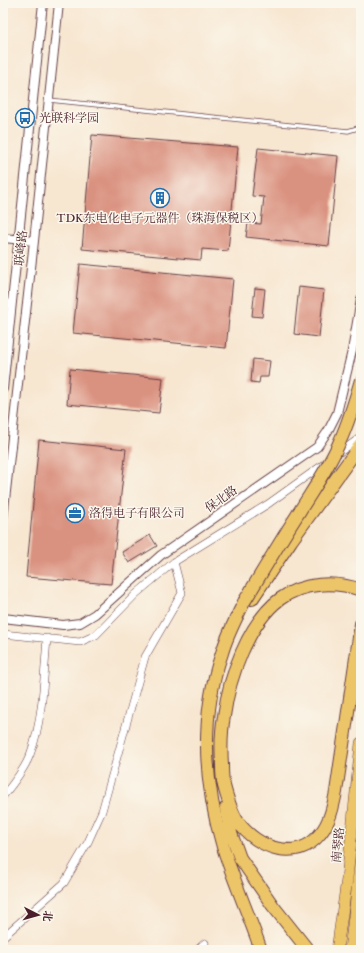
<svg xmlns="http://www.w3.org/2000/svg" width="364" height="953" font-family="'IM FELL Double Pica','Noto Serif SC',serif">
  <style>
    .building { fill: #da9280 }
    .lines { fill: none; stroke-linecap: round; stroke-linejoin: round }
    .service-casing { stroke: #643d44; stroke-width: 5 }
    .minor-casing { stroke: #643d44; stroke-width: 8 }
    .tertiary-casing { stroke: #643d44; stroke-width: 10 }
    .primary-casing { stroke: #643d44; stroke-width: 12 }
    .motorway-casing { stroke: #643d44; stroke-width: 14 }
    .path { stroke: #643d44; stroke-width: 1.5; stroke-dasharray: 1 3; stroke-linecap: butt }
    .service { stroke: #fff; stroke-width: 3.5 }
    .minor { stroke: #fff; stroke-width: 7 }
    .tertiary { stroke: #fff; stroke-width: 8 }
    .primary { stroke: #edc569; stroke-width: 11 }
    .motorway { stroke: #edc569; stroke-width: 12 }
    .motorway-bridge-casing { stroke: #643d44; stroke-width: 14; stroke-linecap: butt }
    .motorway-bridge { stroke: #edc569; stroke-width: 12 }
    .labels { text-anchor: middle; stroke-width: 3; stroke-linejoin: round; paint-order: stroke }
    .poi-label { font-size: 12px; fill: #4a1f2b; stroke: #fbf7ec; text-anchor: start }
    .street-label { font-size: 12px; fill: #4a1f2b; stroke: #fbf7ec }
  </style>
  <rect width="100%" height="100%" fill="#fbf7ec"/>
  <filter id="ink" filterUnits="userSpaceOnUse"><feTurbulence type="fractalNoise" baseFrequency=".025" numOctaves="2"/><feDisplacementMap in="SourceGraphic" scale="8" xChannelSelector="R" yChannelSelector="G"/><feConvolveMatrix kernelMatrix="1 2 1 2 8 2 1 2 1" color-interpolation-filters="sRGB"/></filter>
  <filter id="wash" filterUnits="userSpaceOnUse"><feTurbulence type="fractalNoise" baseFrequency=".012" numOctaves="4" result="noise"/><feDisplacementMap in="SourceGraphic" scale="16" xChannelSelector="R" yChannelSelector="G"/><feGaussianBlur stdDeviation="0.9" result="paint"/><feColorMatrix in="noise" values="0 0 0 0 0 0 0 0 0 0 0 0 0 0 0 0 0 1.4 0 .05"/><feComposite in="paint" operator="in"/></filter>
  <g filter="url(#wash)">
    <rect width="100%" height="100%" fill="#f7e6d0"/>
    <g id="blocks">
      <path class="building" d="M92,135L238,147L228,251L202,249L201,260L82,249Z
        M258,148L338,156L329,246L246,237L248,223L261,224L264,197L252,196Z
        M80,264L233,279L226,348L73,333Z
        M299,287L324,290L319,337L294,334Z
        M255,288L265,289L262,317L252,316Z
        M253,359L270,361L268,377H260L259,383L251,382Z
        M70,369L163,378L159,413L67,404Z
        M39,440L126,449L111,584L26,577Z
        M150,535L157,546L129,563L122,552Z"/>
    </g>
  </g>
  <g filter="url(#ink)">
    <use href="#blocks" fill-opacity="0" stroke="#643d44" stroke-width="1"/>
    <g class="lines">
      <g class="service-casing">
        <path id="service" d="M49,100L348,131L361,127"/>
      </g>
      <g class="minor-casing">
        <path id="minor" d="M336,455L361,437
          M3,634L80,642L96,635L136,594L174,562L268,504L328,461
          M3,796C13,784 24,770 30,755C43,721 44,675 47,638
          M3,937L64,883L88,842L102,811L145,657L182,593L174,562
          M197,950L205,943"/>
      </g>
      <g class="tertiary-casing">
        <path id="tertiary" d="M3,238L34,241
          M3,389L43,3
          M3,518L34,241L59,3
          M3,618L63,625L80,623L95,614L161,555L317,447L328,431L337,413L352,351L361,299"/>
      </g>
      <g class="primary-casing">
        <path id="primary" d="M337,950L347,879L361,743
          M350,950L361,857"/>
      </g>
      <g class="motorway-casing">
        <path id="motorway" d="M361,590C335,581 303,582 280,599C248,623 229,678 224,716C221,732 221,749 222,765C222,771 222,779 224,786C227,797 231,812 238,822C257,848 297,863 320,834C330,822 333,807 336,792L361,624
          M252,599L291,541L361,444
          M244,602C236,619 227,635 222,653C200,716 204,783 223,847C234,882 249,915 261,950
          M226,808L231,833L240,858L273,906L308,950"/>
      </g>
      <path class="path" d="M360,950L361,943"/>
      <use href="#service" class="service"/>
      <use href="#minor" class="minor"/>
      <use href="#tertiary" class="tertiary"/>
      <use href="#primary" class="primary"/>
      <use href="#motorway" class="motorway"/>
      <g class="motorway-bridge-casing">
        <path id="motorway-bridge" d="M244,602C261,574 278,545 296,517C311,492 329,468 340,441C349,421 355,401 361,380"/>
      </g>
      <use href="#motorway-bridge" class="motorway-bridge"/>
    </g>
  </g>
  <defs>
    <g id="bus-ring" transform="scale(1)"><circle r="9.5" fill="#fbf7ec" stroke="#1f6fb2" stroke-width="1.5"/><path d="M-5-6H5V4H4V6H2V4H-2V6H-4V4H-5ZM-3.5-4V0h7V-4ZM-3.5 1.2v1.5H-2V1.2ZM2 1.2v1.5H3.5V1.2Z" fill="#1f6fb2"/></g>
    <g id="building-ring" transform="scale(1)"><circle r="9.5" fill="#fbf7ec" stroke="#1f6fb2" stroke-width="1.5"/><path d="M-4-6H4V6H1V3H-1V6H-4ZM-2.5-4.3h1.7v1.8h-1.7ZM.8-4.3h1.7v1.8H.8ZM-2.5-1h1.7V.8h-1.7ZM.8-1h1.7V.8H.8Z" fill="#1f6fb2"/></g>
    <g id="office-ring" transform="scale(1)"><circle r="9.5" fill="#fbf7ec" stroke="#1f6fb2" stroke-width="1.5"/><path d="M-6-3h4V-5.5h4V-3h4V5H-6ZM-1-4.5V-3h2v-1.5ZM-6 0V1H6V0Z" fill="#1f6fb2"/></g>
  </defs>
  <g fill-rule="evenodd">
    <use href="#bus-ring" x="25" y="118"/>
    <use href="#building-ring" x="160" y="198"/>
    <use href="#office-ring" x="75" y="513"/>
  </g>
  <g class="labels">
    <g class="poi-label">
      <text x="39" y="122">光联科学园</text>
      <text x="160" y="222" text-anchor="middle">TDK东电化电子元器件（珠海保税区）</text>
      <text x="89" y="517">洛得电子有限公司</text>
    </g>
    <g class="street-label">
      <text transform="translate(21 248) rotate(-84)" y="4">联峰路</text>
      <text transform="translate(221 499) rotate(-35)" y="4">保北路</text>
      <text transform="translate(338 845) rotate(-84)" y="4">南琴路</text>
    </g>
  </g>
  <rect width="364" height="953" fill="none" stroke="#fbf7ec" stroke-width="16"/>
  <g transform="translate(38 915) rotate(96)" stroke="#fbf7ec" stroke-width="3" paint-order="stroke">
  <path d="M0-3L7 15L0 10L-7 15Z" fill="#4a1f2b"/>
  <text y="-6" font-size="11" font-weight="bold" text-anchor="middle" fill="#4a1f2b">北</text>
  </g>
</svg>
